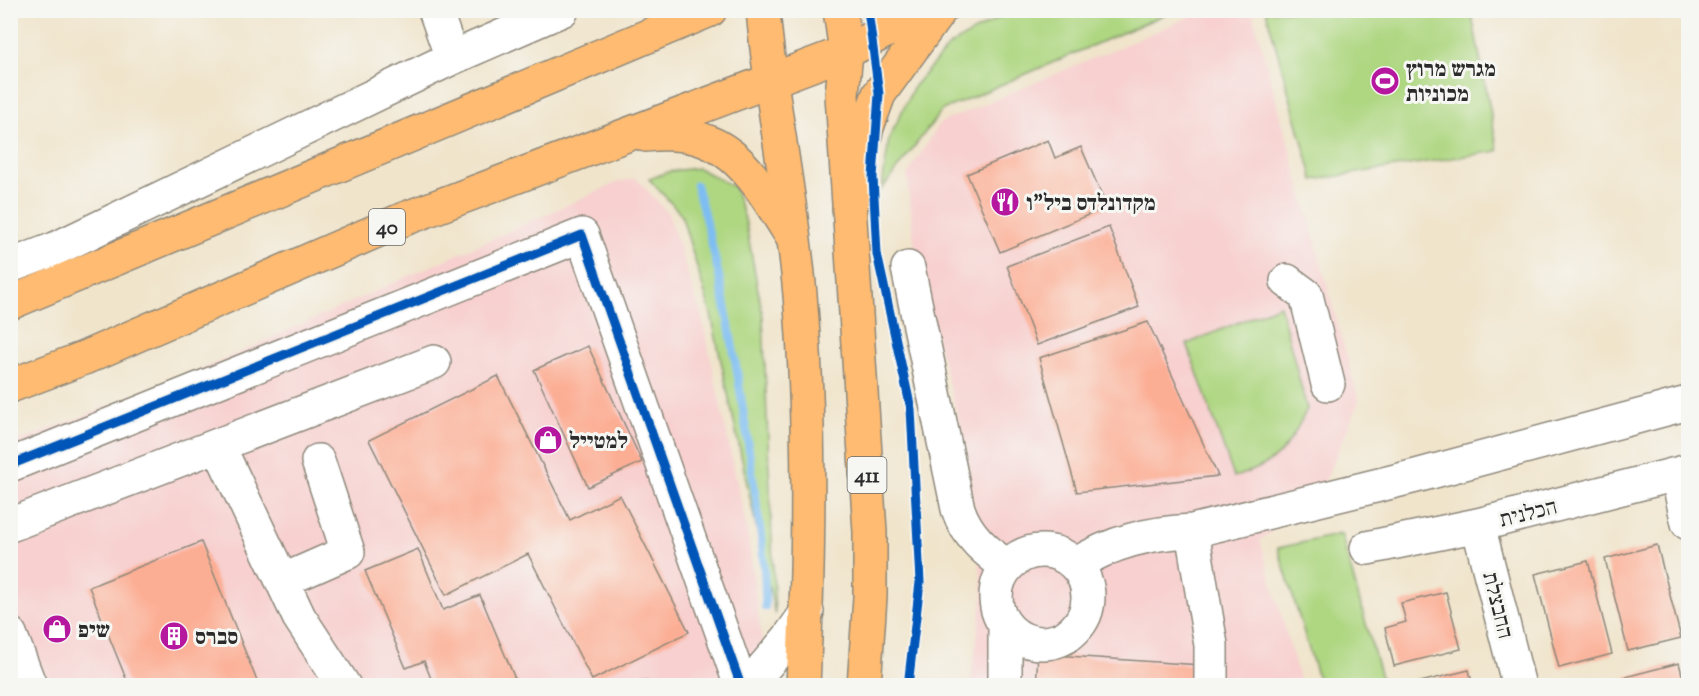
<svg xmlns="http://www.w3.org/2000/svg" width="1699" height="696" font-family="'Sorts Mill Goudy','Frank Ruhl Libre',serif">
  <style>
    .built { fill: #f7d0cf }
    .green { fill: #afd782; stroke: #6d8156; stroke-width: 1.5 }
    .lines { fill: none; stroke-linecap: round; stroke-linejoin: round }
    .stream { stroke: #7dbdf2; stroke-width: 8 }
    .building { fill: #fcae94 }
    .minor-casing { stroke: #8e887b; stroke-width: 36 }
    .major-casing { stroke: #8e887b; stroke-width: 36 }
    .highway-casing { stroke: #8e887b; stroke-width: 36 }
    .minor { stroke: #fff; stroke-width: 33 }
    .major { stroke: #febb71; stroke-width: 33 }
    .highway { stroke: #febb71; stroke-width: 33 }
    .cycleway-casing { stroke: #f6f6f2; stroke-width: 13 }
    .cycleway { stroke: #0057b8; stroke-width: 9 }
    .labels { text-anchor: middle; stroke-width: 6; stroke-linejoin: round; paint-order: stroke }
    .shield { fill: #f6f6f2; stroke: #686867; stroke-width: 1.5 }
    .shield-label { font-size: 21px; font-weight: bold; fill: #2b2b2b }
    .poi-label { font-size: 22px; font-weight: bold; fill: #2b2b2b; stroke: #f6f6f2; text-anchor: start }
    .street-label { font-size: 22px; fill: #2b2b2b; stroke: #f6f6f2 }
  </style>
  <rect width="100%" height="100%" fill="#f6f6f2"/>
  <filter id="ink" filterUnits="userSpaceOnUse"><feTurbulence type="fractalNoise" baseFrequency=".0167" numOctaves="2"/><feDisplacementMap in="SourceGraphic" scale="12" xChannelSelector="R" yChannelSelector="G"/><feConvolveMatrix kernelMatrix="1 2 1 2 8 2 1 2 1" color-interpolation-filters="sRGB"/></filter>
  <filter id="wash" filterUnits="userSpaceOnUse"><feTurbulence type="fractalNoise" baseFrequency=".008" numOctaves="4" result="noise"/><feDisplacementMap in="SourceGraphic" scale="24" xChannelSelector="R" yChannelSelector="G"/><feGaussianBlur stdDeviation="1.35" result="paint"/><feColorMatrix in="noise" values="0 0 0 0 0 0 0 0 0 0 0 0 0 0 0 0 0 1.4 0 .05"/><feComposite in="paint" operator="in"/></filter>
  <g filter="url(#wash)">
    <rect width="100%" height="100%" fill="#f0e4cb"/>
    <path class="built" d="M1204,11H1252L1359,401L1318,498L1260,540L1301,685H970L983,596L967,452L916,261L907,175L940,123Z
      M636,178L668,213L702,318L747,530L763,648L757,685L11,686V444L189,375L618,182Z"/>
    <path class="green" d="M1011,11H1173L942,110L882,189L889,139L914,86L950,45Z
      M1266,11H1471L1498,151L1313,180Z
      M698,168L734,187L745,219L763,317L775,615L711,314L681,214L649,179L671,171Z
      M1280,305L1307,409C1287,449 1279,464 1234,477L1187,344Z
      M1341,534L1383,685H1320L1278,548Z"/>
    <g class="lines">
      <path class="stream" d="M696,185C722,274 737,365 750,457C757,507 766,556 765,607"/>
    </g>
    <g id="blocks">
      <path class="building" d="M1498,10H1520V11L1500,17Z
        M1048,140L1055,158L1081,147L1107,207L1000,252L967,174Z
        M1109,227L1139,307L1037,345L1007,266Z
        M1148,322L1218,476L1077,492L1039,358Z
        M588,346L642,462L588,487L534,370Z
        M498,376L570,520L620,495L689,632L592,680L528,554L446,595L369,440Z
        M201,542L259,686H129L89,587Z
        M1657,545L1681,638L1628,651L1605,559Z
        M418,549L443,610L480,595L518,686H434L424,661L406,668L365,571Z
        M1588,561L1612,654L1559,668L1535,574Z
        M1446,592L1461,649L1394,666L1385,628L1406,622L1401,603Z
        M1038,654L1201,665L1200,686H1036Z
        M1679,663L1685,686H1627L1625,677Z
        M1469,670L1473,686H1408V685Z
        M1619,679L1621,686H1599V685Z
        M647,681V686H606V684Z"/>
    </g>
  </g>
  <g filter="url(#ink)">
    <use href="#blocks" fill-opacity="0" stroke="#8e887b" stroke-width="1.5"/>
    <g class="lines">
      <g class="minor-casing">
        <path id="minor" d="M435,10L452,58
          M10,266L55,249L452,58L562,10
          M908,268L958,509C967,536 985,550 1007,567
          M1287,281L1306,295L1328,384
          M218,445L299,617L344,686
          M10,465L582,235L741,686
          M1677,475L1688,523
          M10,525L434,362
          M1478,525L1519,686
          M1192,531L1211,645V686
          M1367,548L1478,525L1688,471
          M996 597a46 46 0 1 1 92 0a46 46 0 1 1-92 0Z
          M1075,565C1112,542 1148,533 1192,531L1416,476L1688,403
          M282,581L348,552L318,461
          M10,634L30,686
          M748,686L788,639L807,612
          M1005,686V625"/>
      </g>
      <g class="major-casing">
        <path id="major" d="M763,10C771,106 792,199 800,295C811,425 809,555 803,686
          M840,10L846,52L842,95L870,532V597L864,686"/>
      </g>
      <g class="highway-casing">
        <path id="highway" d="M646,135C728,125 754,176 793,238
          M849,211L867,127L879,94L940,10
          M10,303L710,10
          M10,386L84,358L404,219L846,52L926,10"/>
      </g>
      <use href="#minor" class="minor"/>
      <use href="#major" class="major"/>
      <use href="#highway" class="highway"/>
      <g class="cycleway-casing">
        <path id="cycleway" d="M868,10L879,94L873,177L877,254L911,409L920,582L908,686
          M10,465L582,235L741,686"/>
      </g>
      <use href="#cycleway" class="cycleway"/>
    </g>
  </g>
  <defs>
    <g id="stadium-disc" transform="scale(1.5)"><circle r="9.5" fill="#b5179e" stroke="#f6f6f2"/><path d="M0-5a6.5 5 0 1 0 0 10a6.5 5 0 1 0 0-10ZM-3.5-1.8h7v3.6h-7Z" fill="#fff"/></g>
    <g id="restaurant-disc" transform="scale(1.5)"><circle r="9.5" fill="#b5179e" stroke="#f6f6f2"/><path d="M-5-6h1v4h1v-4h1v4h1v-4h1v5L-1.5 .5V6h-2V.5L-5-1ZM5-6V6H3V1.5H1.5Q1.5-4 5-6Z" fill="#fff"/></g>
    <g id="shop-disc" transform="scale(1.5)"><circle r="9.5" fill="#b5179e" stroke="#f6f6f2"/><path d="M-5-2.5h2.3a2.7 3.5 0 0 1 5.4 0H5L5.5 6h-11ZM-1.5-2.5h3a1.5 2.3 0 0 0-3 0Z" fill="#fff"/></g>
    <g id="building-disc" transform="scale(1.5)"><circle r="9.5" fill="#b5179e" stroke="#f6f6f2"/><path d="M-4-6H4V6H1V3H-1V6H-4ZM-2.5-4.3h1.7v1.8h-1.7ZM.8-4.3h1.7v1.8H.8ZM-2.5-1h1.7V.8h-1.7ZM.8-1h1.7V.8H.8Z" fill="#fff"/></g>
  </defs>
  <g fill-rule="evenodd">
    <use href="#stadium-disc" x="1385" y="81"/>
    <use href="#restaurant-disc" x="1005" y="202"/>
    <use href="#shop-disc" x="548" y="440"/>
    <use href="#shop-disc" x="57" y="629"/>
    <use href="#building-disc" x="174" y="636"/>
  </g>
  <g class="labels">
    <g class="shield">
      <rect x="369" y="209" width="36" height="36" rx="4.5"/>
      <rect x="847.5" y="457" width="39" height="36" rx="4.5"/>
    </g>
    <g class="shield-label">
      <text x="387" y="234">40</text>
      <text x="867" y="482">411</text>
    </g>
    <g class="poi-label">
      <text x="1406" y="76">מגרש מרוץ<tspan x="1406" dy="25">מכוניות</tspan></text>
      <text x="1026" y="210">מקדונלדס ביל"ו</text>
      <text x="569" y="448">למטייל</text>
      <text x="78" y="637">שיפ</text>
      <text x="195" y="644">סברס</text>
    </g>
    <g class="street-label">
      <text transform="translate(1528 512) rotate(-14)" y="8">הכלנית</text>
      <text transform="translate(1499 605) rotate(76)" y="8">החבצלת</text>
    </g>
  </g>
  <rect width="1699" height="696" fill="none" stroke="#f6f6f2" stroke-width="36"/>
</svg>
